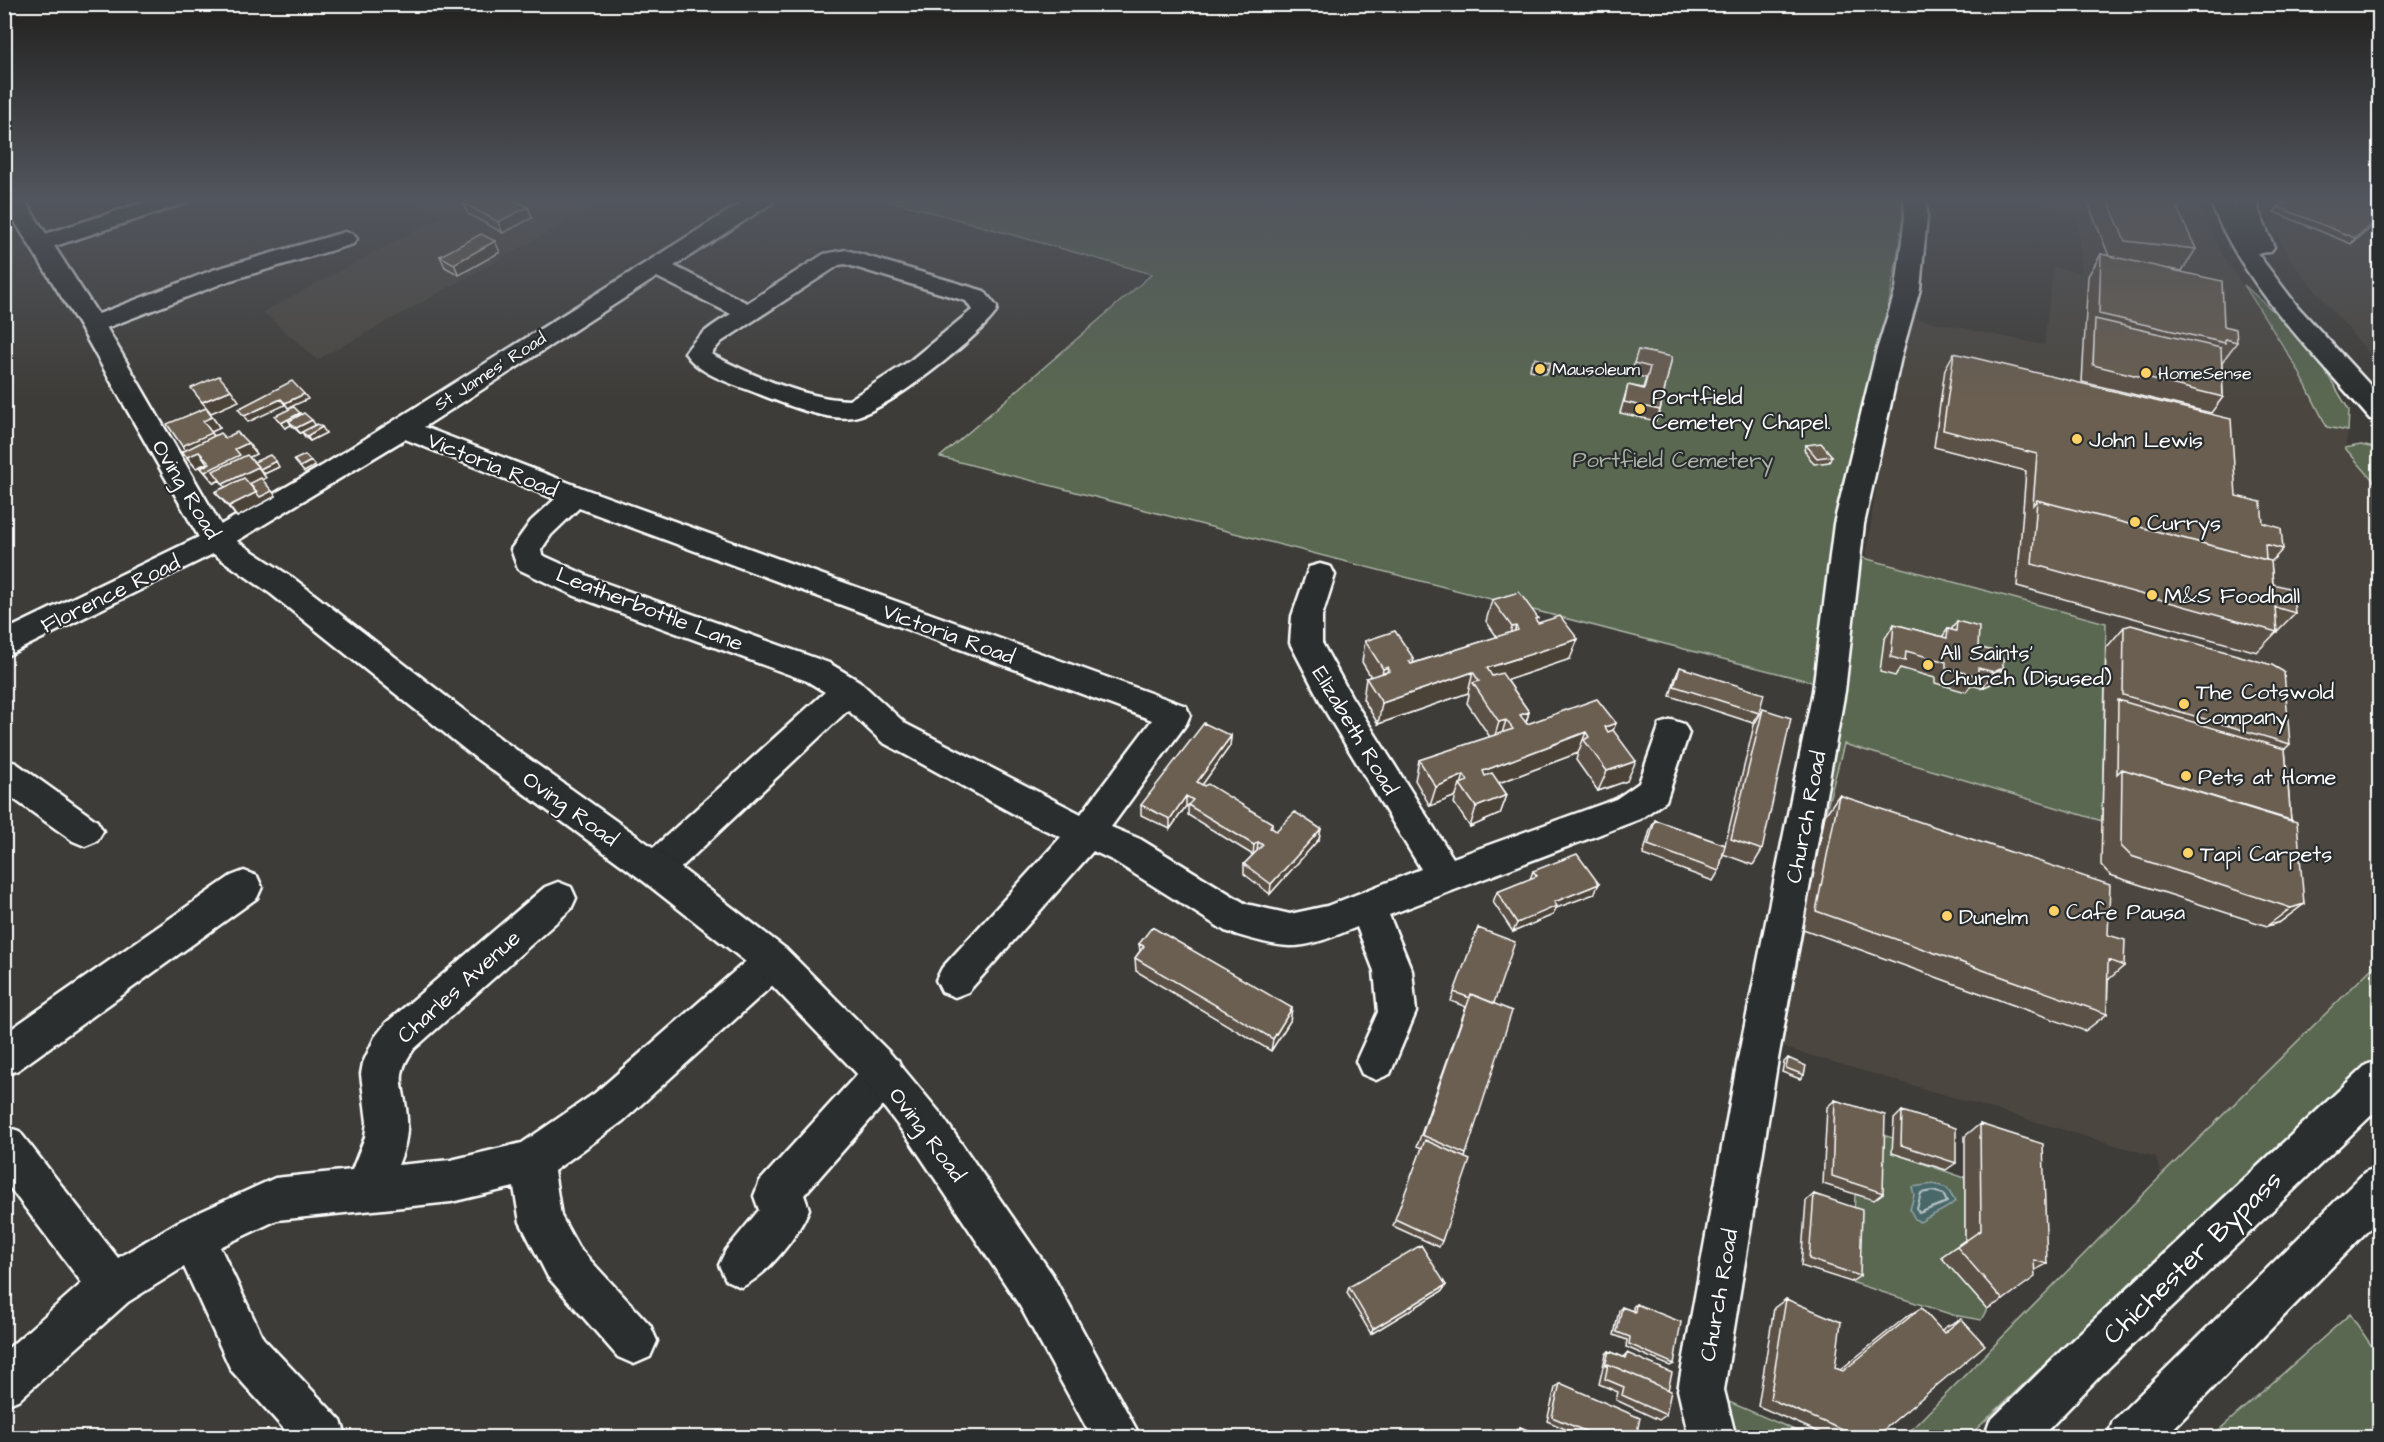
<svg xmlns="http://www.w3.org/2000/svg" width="2384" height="1442" font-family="'Architects Daughter',sans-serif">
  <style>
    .built { fill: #4c4640 }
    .green { fill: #5a6851; stroke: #acb4a8; stroke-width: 1.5 }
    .water { fill: #48676b; stroke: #91a4a6; stroke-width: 1.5 }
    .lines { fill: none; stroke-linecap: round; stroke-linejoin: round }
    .shore { stroke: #b6c2c4; stroke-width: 2 }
    .minor-casing { stroke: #fff; stroke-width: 5 }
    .major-casing { stroke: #fff; stroke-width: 5 }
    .highway-casing { stroke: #fff; stroke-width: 5 }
    .minor { fill: #2a2d2e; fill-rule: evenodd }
    .major { fill: #2a2d2e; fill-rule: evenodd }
    .highway { fill: #2a2d2e; fill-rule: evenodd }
    .wall { fill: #5c5146; stroke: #fff; stroke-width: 1.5 }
    .shaded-wall { fill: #4b4239; stroke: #fff; stroke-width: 1.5 }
    .building { fill: #6b5e51; stroke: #fff; stroke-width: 1.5 }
    .poi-dot { fill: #ffd166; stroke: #2a2d2e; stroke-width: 2 }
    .labels { text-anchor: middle; stroke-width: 4.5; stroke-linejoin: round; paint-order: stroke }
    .far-poi-label { font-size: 18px; fill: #fff; stroke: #2a2d2e; text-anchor: start }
    .far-street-label { font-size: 18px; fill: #fff; stroke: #2a2d2e }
    .poi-label { font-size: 22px; fill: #fff; stroke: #2a2d2e; text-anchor: start }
    .park-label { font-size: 22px; fill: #acb4a8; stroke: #2a2d2e }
    .street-label { font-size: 22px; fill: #fff; stroke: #2a2d2e }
    .near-street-label { font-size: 27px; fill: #fff; stroke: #2a2d2e }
  </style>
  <rect width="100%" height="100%" fill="#3e3c38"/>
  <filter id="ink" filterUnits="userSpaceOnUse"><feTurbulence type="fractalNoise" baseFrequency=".0167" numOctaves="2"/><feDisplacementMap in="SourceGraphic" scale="12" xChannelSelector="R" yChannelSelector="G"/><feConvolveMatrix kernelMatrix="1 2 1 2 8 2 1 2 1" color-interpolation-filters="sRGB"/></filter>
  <g filter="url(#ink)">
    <path class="built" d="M406,198H607L557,228L317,360L263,312L440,217Z
      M2047,198H2195L2221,252L2297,368L2327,427L2348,431L2345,449L2379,487V961L2161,1176L2156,1157L1782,1047L1825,815L1844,744L2102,821L2106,623L1866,559L1900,315L2044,345L2053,267L2082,273L2077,214L2045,206Z
      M2261,198H2379V365L2298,270L2261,212Z"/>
    <path class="green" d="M881,198H1904L1902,229L1845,553L2106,623L2102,821L1844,744L1825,815L1782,1047L1762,1039L1816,683L940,457L1152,274Z
      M2244,285L2303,338L2317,357L2349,410L2348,431L2327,427L2297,368Z
      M2361,445L2379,449V487L2345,448Z
      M2379,961V1056L2169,1246L1968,1437L1903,1438L2161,1176Z
      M1876,1133L1893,1138V1153L1965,1178V1240L1942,1257L1987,1309L1981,1320L1953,1315L1851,1282L1855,1194L1874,1199Z
      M2350,1314L2379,1357V1437H2211Z
      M1701,1390L1811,1437H1713Z"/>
    <path class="water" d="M1934,1184L1947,1188L1955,1201C1946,1211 1932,1214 1920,1222L1915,1219L1910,1210L1914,1195L1912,1187Z"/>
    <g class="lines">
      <path class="shore" d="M1933,1191L1943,1194L1947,1202L1919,1213L1917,1209L1921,1193Z"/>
      <g class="minor-casing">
        <path id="minor" d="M157,198H189L186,203L49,248H33L29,243L33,238Z
          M749,198H775L772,203L674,266L747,303L824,254L846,250L984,291L997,307L996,312C978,338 884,413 853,417C825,422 778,401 751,391C728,382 699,374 685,353C697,335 713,325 731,314L657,277L424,427L585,489L1186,706L1190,715L1186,724L1111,827L1140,839L1246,904L1290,914L1327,906L1421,869L1327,714L1290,643L1292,616L1309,567L1320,564L1331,567L1335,575L1322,616V643L1351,696L1453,858L1616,799L1639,783L1660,724L1672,720L1684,724L1689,733L1666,801L1640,819L1389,915L1412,971L1416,1012L1390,1074L1376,1080L1362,1074L1356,1061L1378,1012L1374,971L1357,927C1337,935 1311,947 1289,946C1269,945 1244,937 1225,931L1114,861L1093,851L968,992L955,997L942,992L936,980L942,968L1061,837L1034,825L882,742L848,710L668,880L655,884L642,880L637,869L642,858L825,692L807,681L575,596L518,569L511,549L531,521L555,499L405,439L225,548L4,657V631L205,534L322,466ZM845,264L966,301L972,310L911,360L849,400C806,399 749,374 711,354L721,342L839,265ZM579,508L1152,720L1081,814L906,724L859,681L829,663L597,580L542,555L541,550L551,535Z
          M1904,198H1926L1927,216L1920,289L1902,353L1864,524L1845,691L1778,1059L1724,1390L1736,1438H1689L1678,1390L1738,1059L1813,691L1834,524L1876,353L1896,289L1905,216Z
          M345,232L353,234L357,239L353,244L231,280L101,330L92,333L83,330L79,325L83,320L213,270Z
          M4,759L16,763L97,821L103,831L97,841L85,846L73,841L4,792Z
          M244,871L257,876L262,887L257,898L18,1070L4,1076V1034L231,876Z
          M558,882L571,887L576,898L571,909L414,1049C392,1078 406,1088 407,1120C408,1136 404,1151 398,1165L451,1160L522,1143L595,1093L760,949L773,944L786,949L792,961L786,973L623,1121L554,1171L561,1216L578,1247L650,1325L657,1341L650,1357L634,1364L618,1357L548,1277L520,1222L514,1187L451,1202L277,1220L220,1247L263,1338L341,1421L347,1438H292L231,1370L184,1267L128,1302L20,1399L4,1406V1352L82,1283L4,1180V1126L19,1131L118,1258L178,1222L275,1178L352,1170L365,1137L367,1122L361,1074L363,1063L375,1037L386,1023L545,887Z
          M884,1055L898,1060L904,1074L898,1088L804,1195L809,1209C799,1235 767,1276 741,1287L726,1280L719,1265L726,1250L759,1210L754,1196L760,1181L870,1060Z"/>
      </g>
      <g class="major-casing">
        <path id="major" d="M4,198H23L105,325L226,534L293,578L501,739L668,858L786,949L891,1054L940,1113L1052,1274L1141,1438H1092L1020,1306L910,1141L863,1080L760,973L642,880L477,759L271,594L205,548L79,325L4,204Z
          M2209,198H2231L2236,210L2235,198H2257L2259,212L2274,247L2270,252L2257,253L2298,307L2380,396V421L2370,419C2310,349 2243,286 2209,198Z"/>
      </g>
      <g class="highway-casing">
        <path id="highway" d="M2380,1060V1107L2099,1377L2040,1438H1984L1990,1421L2067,1345L2366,1065Z
          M2380,1166V1218L2164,1438H2107L2113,1421L2365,1172Z"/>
      </g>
      <use href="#minor" class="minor"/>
      <use href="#major" class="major"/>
      <use href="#highway" class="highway"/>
    </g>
    <path class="wall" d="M2086,198H2183L2184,200L2178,210L2196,249L2182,271L2170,269L2224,326L2237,342L2222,362L2223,397L2211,413L2082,382L2088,276L2101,254L2109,256Z
      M463,203L528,207L532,218L503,233L468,214Z
      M2317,203L2379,221L2351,244L2274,212L2278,207Z
      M500,252L459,275L445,267L440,256Z
      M1638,350L1672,357L1660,410L1656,421L1620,413L1628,385L1643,388L1646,378L1631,374Z
      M1954,353L2236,496L2263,523L2283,549L2271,562L2273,584L2295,613L2257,652L2017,586L2026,471L1934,447L1945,369Z
      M1531,364L1549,368L1546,374L1530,370Z
      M206,408L220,428L211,432L214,436L248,443L256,454L249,457L257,467H279L264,474L259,468L266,478L262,480L276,496L237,517L215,492L225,487L220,480L214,483L201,468L208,464L207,463L196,468L182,452L185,450Z
      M300,413L301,415L326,433L310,441L305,437L302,432L300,433L291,425L285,428L275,416Z
      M1806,445L1832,456L1829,462L1814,464L1804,450Z
      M1492,600L1537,622L1570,659L1507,680L1529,712L1526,723L1527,724L1616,723L1613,730L1627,781L1598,791L1576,760L1578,753L1499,783L1507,795L1500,814L1470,827L1454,803L1456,796L1430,806L1415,780L1419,760L1490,737L1467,703L1469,695L1468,693L1378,724L1363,699L1366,678L1371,677L1362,662L1365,641L1414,659L1413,663L1497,637L1486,621Z
      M1957,621L1978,647L2003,659L1991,684L1982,688L1971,685L1966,692L1935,683V678L1900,668L1895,676L1880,672L1884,640L1894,624L1942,637L1948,629L1951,630Z
      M2124,627L2290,744L2285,749L2291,821L2304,904L2280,922L2267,926L2110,875L2101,865L2106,648Z
      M1680,667L1759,713L1753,723L1670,696L1675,678Z
      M1763,709L1762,850L1753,865L1723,854L1719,871L1713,881L1643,855L1650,830L1655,820L1725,845L1754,725Z
      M1231,736L1230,746L1202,785L1272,823V828L1276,831L1319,839L1270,894L1244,874V864L1253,855L1188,815V807L1186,806L1170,829L1141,815V805Z
      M1839,795L2108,935L2124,966L2108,980L2107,1014L2085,1031L1803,929L1825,815Z
      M1533,871L1594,894L1556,908L1553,915L1513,932L1493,902L1497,892L1530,879Z
      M1478,928L1494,1003L1466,1154L1442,1241L1439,1247L1393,1226L1422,1148L1417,1146L1466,1007L1451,1001Z
      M1139,944L1292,1008L1290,1021L1271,1051L1136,971L1135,958L1140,951Z
      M1788,1058L1804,1075L1800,1079L1782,1072L1784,1062Z
      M1835,1100L1883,1193L1874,1200L1823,1184L1827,1107Z
      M1902,1111L1956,1163L1946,1170L1892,1153L1894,1119Z
      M1980,1124L2047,1264L2035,1270L2003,1300L1987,1309L1941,1257L1965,1240V1136Z
      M1814,1194L1860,1276L1851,1282L1801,1266L1806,1201Z
      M1446,1285L1442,1291L1371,1334L1347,1293L1349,1287Z
      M1786,1299L1835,1368L1840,1370L1906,1317L1921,1308L1941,1331L1945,1327L1961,1319L1875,1437H1830L1758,1406L1774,1308Z
      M1636,1304L1674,1364L1670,1366L1626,1347L1627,1340L1614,1335L1619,1310L1622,1307L1633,1311V1307Z
      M1609,1351L1623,1357L1627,1353L1668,1390L1666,1415L1659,1420L1616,1400L1618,1392L1599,1384L1606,1354Z
      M1560,1383L1636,1437H1583L1547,1421L1555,1388Z
      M1520,1427L1544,1437H1514L1515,1432Z"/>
    <path class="shaded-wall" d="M528,207L532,218L503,233L498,222Z
      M2379,219V221L2351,244L2355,238Z
      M495,241L500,252L459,275L454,264Z
      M231,390L239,401L211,413L202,402Z
      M304,394L308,399L288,408L285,403Z
      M281,399L285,405L248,422L244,416Z
      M206,408L220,428L211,432L220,444L200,453L207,463L196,468L187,457L190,456L182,446L203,421Z
      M300,413L304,419L289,421L291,425L285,428L281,423Z
      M312,420L316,426L300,433L296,428Z
      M322,427L326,433L310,441L307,436Z
      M248,443L256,454L244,460L220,480L214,483L205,472L235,449Z
      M276,461L279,467L264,474L260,469Z
      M311,461L315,466L304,472L300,467Z
      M258,467L266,478L232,495L223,484Z
      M272,491L276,496L237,517L229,506L257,492Z
      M1516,626L1510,647L1506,648L1512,627Z
      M1578,639L1570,659L1481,689L1487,668Z
      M1388,667L1384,688L1379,690L1383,669Z
      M2003,668L1991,684L1982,688L1994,672Z
      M1473,672L1468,693L1378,724L1382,703Z
      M1529,712L1523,732L1520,715Z
      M1506,720L1500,740L1493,742L1499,722Z
      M1616,723L1608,743L1605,727Z
      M1586,732L1578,753L1477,791L1483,771Z
      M1231,736L1230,746L1197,792V782Z
      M1636,761L1627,781L1598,791L1607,771Z
      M1464,775L1461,785L1460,784L1456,796L1430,806L1436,787Z
      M1507,795L1500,814L1470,827L1476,807Z
      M1186,796V806L1170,829V819Z
      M1321,829L1319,839L1270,894L1271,884Z
      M1258,842L1257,851L1253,855L1254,845Z
      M1599,884L1594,894L1556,908L1553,915L1513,932L1517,923L1554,902Z
      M2304,904L2280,922L2267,926L2291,908Z
      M1292,1008L1290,1021L1271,1051L1273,1039Z
      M1446,1285L1442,1291L1371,1334L1373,1329Z"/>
    <path class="building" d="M474,198H510L528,207L498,222L463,203Z
      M2107,198H2183L2184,200L2173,199L2196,249L2125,241Z
      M2290,198H2304L2317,203L2325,198H2367L2379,202V219L2355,238L2278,207Z
      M481,234L495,241L454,264L440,256Z
      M2101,254L2222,281L2224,326L2236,329L2237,342L2225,339V343L2099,314Z
      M2095,319L2221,348L2223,397L2093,365Z
      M1638,350L1672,357L1660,410L1624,402L1628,385L1644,389L1650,367L1634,363Z
      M1954,353L2231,419L2236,496L2261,502L2263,523L2281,528L2283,549L2265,544L2266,560L2037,500L2033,505L2037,454L1943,430Z
      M1535,358L1551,363L1548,369L1531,364Z
      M219,376L231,390L202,402L191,388Z
      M292,381L304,394L285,403L281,399L244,416L238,409Z
      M294,407L300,413L281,423L275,416Z
      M206,408L212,417L203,421L212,433L182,446L167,424Z
      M304,413L312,420L296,428L289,421Z
      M317,424L322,427L307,436L302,432Z
      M237,432L248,443L235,449L240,455L205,472L201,468L210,463L199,452L187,457L182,452L220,433L225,438Z
      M1821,443L1832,456L1817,458L1806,445Z
      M247,455L258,467L223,484L213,471Z
      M270,455L276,461L260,469L254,462Z
      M305,455L311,461L300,467L294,460Z
      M244,478L257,492L229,506L215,492Z
      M261,478L272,491L260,497L249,484Z
      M2037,500L2271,561L2273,584L2292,589L2295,613L2275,607L2277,632L2032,564Z
      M1519,592L1538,618L1535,619L1538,623L1560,616L1578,639L1487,668L1492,676L1502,673L1529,712L1520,715L1527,724L1597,699L1616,723L1605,727L1608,732L1613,730L1636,761L1607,771L1584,740L1589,737L1586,732L1483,771L1485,776L1492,773L1507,795L1476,807L1460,784L1468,781L1464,775L1436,787L1419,760L1513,729L1506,720L1499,722L1473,683L1479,681L1473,672L1382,703L1366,678L1390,671L1388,667L1383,669L1365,641L1395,631L1414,659L1409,661L1411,664L1518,630L1516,626L1512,627L1492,600Z
      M1957,621L1979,627L1978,647L1993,651L2003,659V668L1994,672L1978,668V676L1946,668V662L1906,651L1905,661L1891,657L1894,624L1947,638L1948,629L1956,631Z
      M2131,625L2272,665L2284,672L2290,744L2123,695L2124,627Z
      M1680,667L1764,694L1759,713L1674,686Z
      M2118,700L2285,749L2291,821L2122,769L2117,774Z
      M1763,709L1791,718L1762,850L1731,839Z
      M1204,723L1231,736L1197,782L1204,786L1208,784L1272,823L1270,827L1276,831L1295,812L1321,829L1271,884L1244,864L1263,845L1258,842L1254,845L1188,805L1193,800L1186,796L1170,819L1141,805Z
      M2122,769L2297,822L2304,904L2291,908L2131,856L2121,846Z
      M1839,795L2110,885L2108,935L2125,940L2124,966L2108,960L2107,1014L1816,911Z
      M1655,820L1725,845L1719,871L1648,845Z
      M1577,854L1599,884L1554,902L1557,906L1517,923L1497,892L1537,876L1533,871Z
      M1152,927L1292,1008L1273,1039L1135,958L1144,946L1139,944Z
      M1478,928L1515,942L1494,1003L1471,994L1470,998L1454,992Z
      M1471,994L1512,1011L1466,1154L1422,1135Z
      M1788,1058L1806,1066L1804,1075L1786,1068Z
      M1835,1100L1885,1115L1883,1193L1832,1176Z
      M1902,1111L1956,1128V1163L1901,1145Z
      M1980,1124L2043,1144L2047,1264L2034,1260L2035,1277L2003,1300L1957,1247L1981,1230Z
      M1425,1140L1470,1160L1442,1241L1395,1219Z
      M1814,1194L1862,1210L1860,1276L1809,1259Z
      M1421,1245L1446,1285L1373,1329L1349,1287Z
      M1786,1299L1841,1322L1835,1368L1843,1371L1921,1308L1944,1333L1961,1319L1985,1345L1875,1437H1859L1770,1399Z
      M1636,1304L1681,1322L1674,1364L1629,1344L1630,1337L1617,1332L1622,1307L1635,1312Z
      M1609,1351L1625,1358L1627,1353L1672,1373L1668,1390L1608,1364L1605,1366Z
      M1608,1364L1671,1391L1666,1415L1622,1395L1624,1387L1605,1379Z
      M1560,1383L1640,1418L1636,1437H1599L1552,1417Z
      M1520,1427L1544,1437H1518Z"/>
  </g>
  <linearGradient id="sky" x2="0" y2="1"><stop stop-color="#22211f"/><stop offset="0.5" stop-color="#52565e"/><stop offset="1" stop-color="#52565e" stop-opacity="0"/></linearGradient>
  <rect width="2384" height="399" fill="url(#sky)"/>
  <g class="poi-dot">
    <circle cx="1540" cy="369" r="6"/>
    <circle cx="2146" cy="373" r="6"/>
    <circle cx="1640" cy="409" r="6"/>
    <circle cx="2077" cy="439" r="6"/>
    <circle cx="2135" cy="522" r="6"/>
    <circle cx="2152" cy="595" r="6"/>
    <circle cx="1928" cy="665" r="6"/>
    <circle cx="2184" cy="704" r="6"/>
    <circle cx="2186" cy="776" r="6"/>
    <circle cx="2188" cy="853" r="6"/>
    <circle cx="2054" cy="911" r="6"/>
    <circle cx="1947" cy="916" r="6"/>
  </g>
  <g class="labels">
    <g class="far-poi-label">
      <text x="1552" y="375">Mausoleum</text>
      <text x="2158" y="379">HomeSense</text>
    </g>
    <g class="far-street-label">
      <text transform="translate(490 371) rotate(-33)" y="6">St James' Road</text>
    </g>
    <g class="poi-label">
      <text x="1652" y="404">Portfield<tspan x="1652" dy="25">Cemetery Chapel.</tspan></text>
      <text x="2089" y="447">John Lewis</text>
      <text x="2147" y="530">Currys</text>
      <text x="2164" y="603">M&amp;S Foodhall</text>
      <text x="1940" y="660">All Saints'<tspan x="1940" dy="25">Church (Disused)</tspan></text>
      <text x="2196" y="699">The Cotswold<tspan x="2196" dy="25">Company</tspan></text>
      <text x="2198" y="784">Pets at Home</text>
      <text x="2200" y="861">Tapi Carpets</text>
      <text x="2066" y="919">Cafe Pausa</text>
      <text x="1959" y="924">Dunelm</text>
    </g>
    <g class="park-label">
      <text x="1673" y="467">Portfield Cemetery</text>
    </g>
    <g class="street-label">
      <text transform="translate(493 464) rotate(22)" y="8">Victoria Road</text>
      <text transform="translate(187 489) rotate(59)" y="8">Oving Road</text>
      <text transform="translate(110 593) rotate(-26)" y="8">Florence Road</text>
      <text transform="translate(650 608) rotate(21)" y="8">Leatherbottle Lane</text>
      <text transform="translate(949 633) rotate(20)" y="8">Victoria Road</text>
      <text transform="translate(1356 730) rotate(59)" y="8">Elizabeth Road</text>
      <text transform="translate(571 808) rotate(36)" y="8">Oving Road</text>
      <text transform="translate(1805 817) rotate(-79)" y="8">Church Road</text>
      <text transform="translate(458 986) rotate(-42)" y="8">Charles Avenue</text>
      <text transform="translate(928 1134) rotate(53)" y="8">Oving Road</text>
      <text transform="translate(1718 1295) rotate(-80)" y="8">Church Road</text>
    </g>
    <g class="near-street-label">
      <text transform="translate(2192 1257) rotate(-44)" y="9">Chichester Bypass</text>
    </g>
  </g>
  <rect width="2384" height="1442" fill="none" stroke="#2a2d2e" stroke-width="24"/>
  <rect x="12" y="12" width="2360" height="1418" fill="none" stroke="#fff" stroke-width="2" filter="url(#ink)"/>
</svg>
